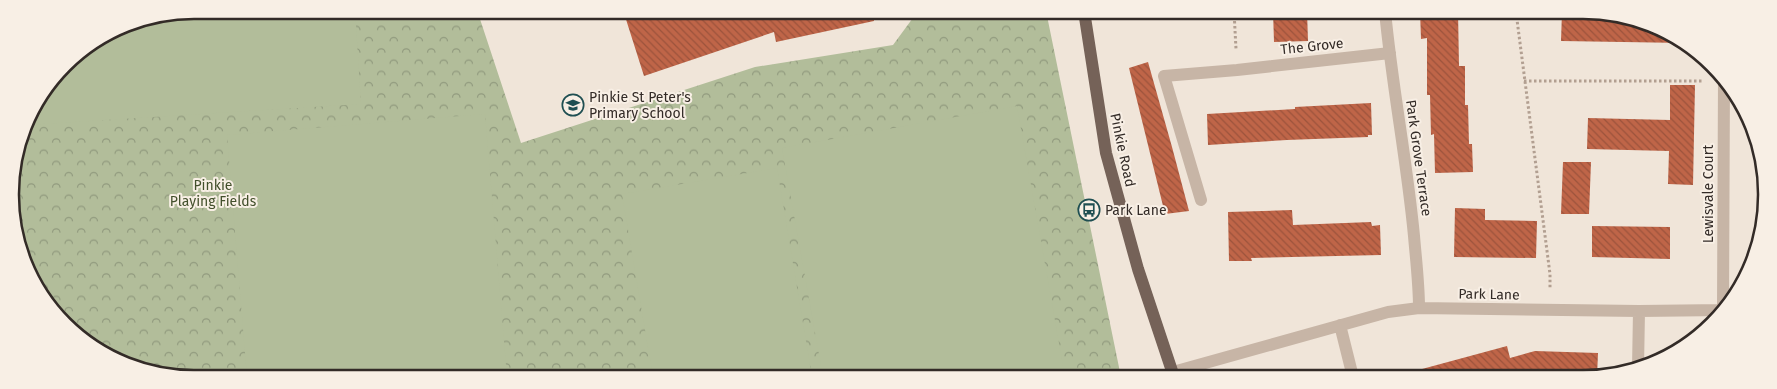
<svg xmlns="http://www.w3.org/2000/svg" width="1777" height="389" font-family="'Fira Sans',sans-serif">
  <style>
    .park { fill: url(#park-crowns) }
    .pitch { fill: #b2bd9a }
    .building { fill: url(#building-back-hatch) }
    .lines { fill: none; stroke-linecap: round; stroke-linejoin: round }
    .path { stroke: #b29f91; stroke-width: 3; stroke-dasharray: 2.5 2.5; stroke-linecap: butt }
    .minor { stroke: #c7b5a6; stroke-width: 12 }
    .major { stroke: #756258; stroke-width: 12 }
    .labels { text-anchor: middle; stroke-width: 4; stroke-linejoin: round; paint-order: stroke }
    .street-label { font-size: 14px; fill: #332b27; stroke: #f8efe5 }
    .poi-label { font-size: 14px; fill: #332b27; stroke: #f8efe5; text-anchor: start }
    .park-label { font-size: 14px; fill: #43502c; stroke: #f8efe5 }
    .rim { fill: none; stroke: #332b27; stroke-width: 2.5 }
  </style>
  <defs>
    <pattern id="park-crowns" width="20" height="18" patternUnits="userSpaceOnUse" patternTransform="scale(1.25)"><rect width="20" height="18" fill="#b2bd9a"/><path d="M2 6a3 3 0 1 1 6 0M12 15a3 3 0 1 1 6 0" fill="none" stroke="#919a7e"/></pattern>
    <pattern id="building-back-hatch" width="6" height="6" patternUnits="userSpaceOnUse" patternTransform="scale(1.25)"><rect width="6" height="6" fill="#bf6548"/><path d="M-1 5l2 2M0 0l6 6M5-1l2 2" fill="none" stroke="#9c533c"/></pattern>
  </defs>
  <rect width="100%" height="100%" fill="#f0e5d9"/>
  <path class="park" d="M194,10H477L521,143L755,67L893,45L918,11H1046L1121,377H170L103,354L48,307L16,243L10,182L29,113L73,56L124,24Z"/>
  <path class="pitch" d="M195,10H355L361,104L26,125L29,113L73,56L124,24Z
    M1017,106L1065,377H823L782,148Z
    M485,114L507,377H247L227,135Z
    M777,168L812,377H653L622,194Z"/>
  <path class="building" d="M623,10L873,11L874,21L776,42L774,32L644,76Z
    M1273,11H1307L1308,41L1274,42Z
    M1420,11H1458L1459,66H1465V105H1468L1469,144H1472L1473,172L1435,173L1434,134L1431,135L1430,95H1427V38L1421,39Z
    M1562,12H1607L1675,35L1684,43L1561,41Z
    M1148,62L1172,147L1189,211L1165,214L1129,68Z
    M1670,85H1695L1693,185L1668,184L1669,151L1587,149L1588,118L1670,120Z
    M1371,103L1372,135H1368V137L1287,140L1208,145L1207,114L1295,109V107Z
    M1563,162H1591L1589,214H1561Z
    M1455,208L1485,209V220L1537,221L1536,258L1454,257Z
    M1292,210L1293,225L1371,222L1372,226L1380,225L1381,255L1251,258L1252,261H1229L1228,212Z
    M1592,226L1670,227V259L1592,257Z
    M1507,346L1510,358L1535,351L1598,353L1597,377H1423L1422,369Z"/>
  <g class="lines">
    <path class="path" d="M1234,11L1236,49
      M1516,12L1550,274V289
      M1524,81H1704"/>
    <path class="minor" d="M1385,11C1392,86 1407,161 1414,236C1416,260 1419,284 1419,308
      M1201,200L1164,76L1237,70L1390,53
      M1723,310L1724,78
      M1340,325L1353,377
      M1638,368L1639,311
      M1173,372L1388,312L1419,308L1639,311L1724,310"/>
    <path class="major" d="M1084,11L1106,153L1138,269L1174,377"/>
  </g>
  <defs>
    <g id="school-ring" transform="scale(1.125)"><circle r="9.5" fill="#f8efe5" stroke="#1f4f52" stroke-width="1.5"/><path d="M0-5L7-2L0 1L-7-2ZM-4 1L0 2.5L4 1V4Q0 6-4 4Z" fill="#1f4f52"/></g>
    <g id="bus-ring" transform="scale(1.125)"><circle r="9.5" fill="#f8efe5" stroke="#1f4f52" stroke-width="1.5"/><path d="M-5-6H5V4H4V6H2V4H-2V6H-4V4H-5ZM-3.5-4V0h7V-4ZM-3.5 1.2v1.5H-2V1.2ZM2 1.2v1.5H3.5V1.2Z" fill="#1f4f52"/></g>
  </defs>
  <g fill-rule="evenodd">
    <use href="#school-ring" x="573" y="105"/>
    <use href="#bus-ring" x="1089" y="210"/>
  </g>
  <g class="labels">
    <g class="street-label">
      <text transform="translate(1312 46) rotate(-6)" y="5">The Grove</text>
      <text transform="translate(1123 150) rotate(78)" y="5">Pinkie Road</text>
      <text transform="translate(1419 158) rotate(82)" y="5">Park Grove Terrace</text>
      <text transform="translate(1708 194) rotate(-90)" y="5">Lewisvale Court</text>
      <text transform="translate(1489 294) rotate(1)" y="5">Park Lane</text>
    </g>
    <g class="poi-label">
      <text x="589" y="102">Pinkie St Peter's<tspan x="589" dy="16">Primary School</tspan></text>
      <text x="1105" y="215">Park Lane</text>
    </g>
    <g class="park-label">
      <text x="213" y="190">Pinkie<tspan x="213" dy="16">Playing Fields</tspan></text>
    </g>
  </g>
  <path d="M0 0H1777V389H0ZM194 19H1583A175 175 0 0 1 1758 194V195A175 175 0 0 1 1583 370H194A175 175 0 0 1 19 195V194A175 175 0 0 1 194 19Z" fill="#f8efe5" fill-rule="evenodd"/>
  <path class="rim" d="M194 19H1583A175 175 0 0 1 1758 194V195A175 175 0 0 1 1583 370H194A175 175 0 0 1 19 195V194A175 175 0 0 1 194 19Z"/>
</svg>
